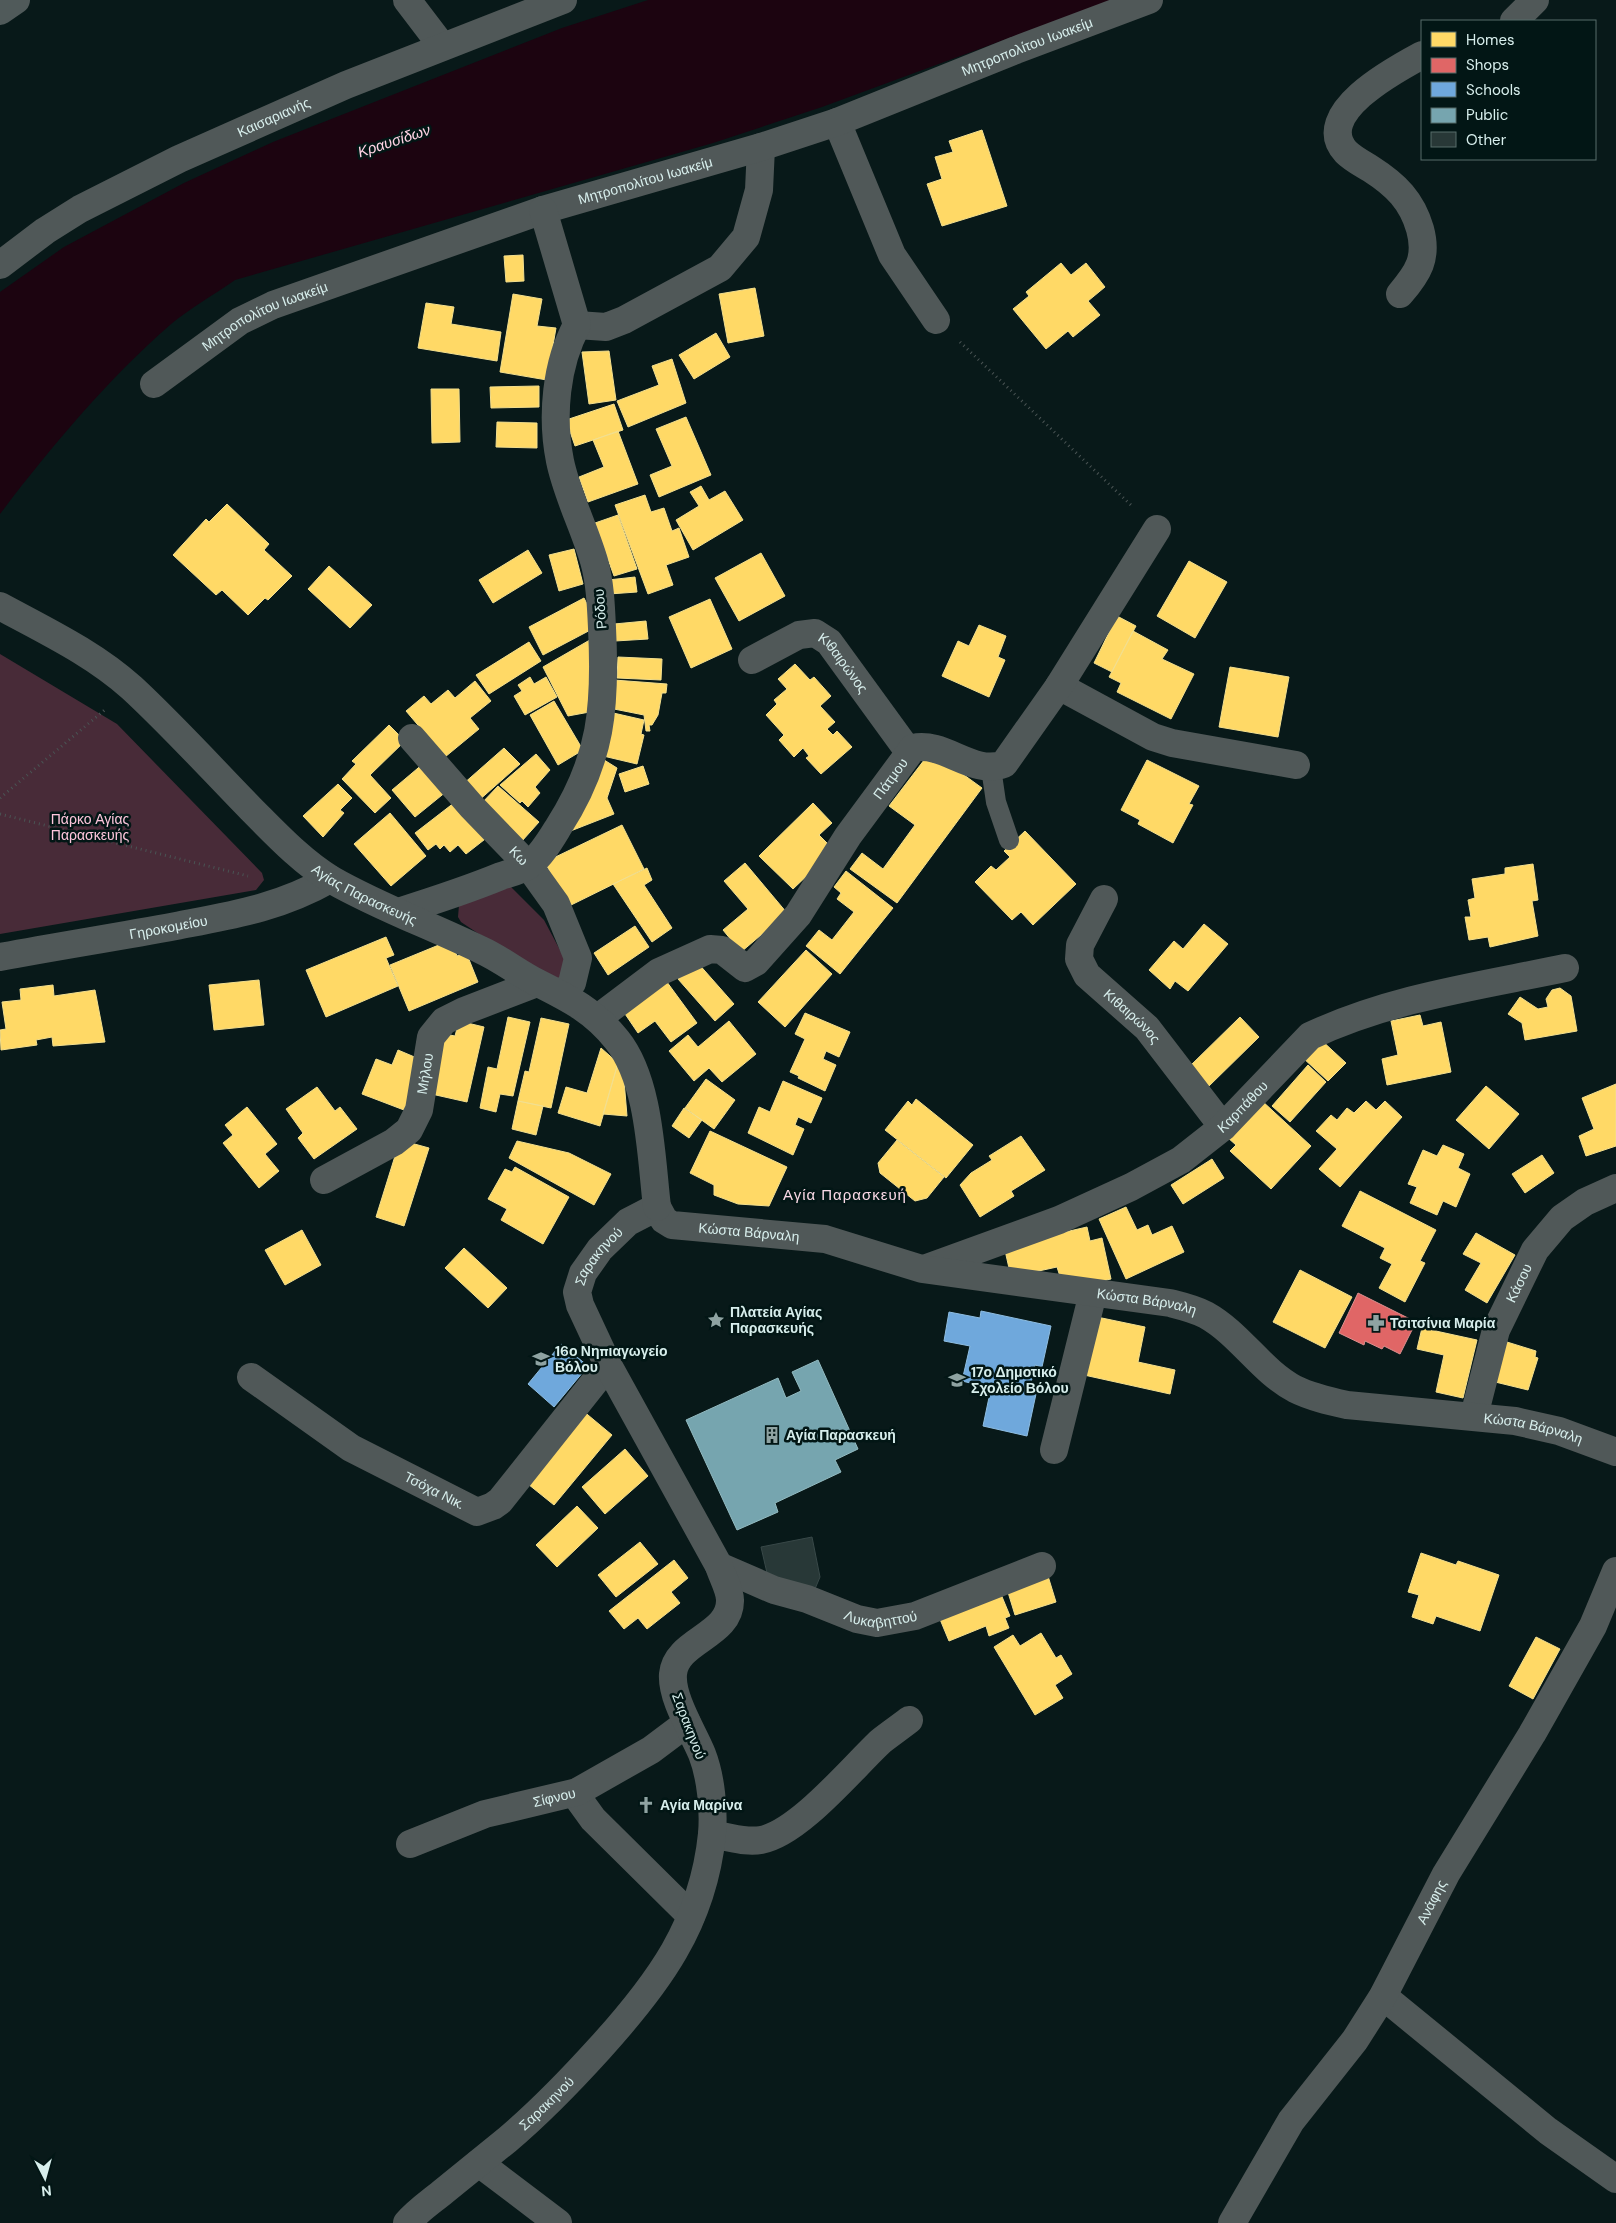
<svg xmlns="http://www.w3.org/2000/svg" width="1616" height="2223" font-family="'DM Sans',sans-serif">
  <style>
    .green { fill: #482b38 }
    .water { fill: #1c0410 }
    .homes { fill: #ffd966; stroke: #f3df8e }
    .shops { fill: #e06666; stroke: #dd8f8e }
    .schools { fill: #6fa8dc; stroke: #8ebde1 }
    .public { fill: #76a5af; stroke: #93bbc1 }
    .building { fill: #283837; stroke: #384848 }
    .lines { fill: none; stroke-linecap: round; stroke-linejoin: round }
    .path { stroke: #4a5454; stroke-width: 3; stroke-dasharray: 1 4; stroke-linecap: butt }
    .service { stroke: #505858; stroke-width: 20 }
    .pedestrian { stroke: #505858; stroke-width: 28 }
    .minor { stroke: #505858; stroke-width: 28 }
    .tertiary { stroke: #505858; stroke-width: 28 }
    .secondary { stroke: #505a5a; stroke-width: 28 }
    .labels { text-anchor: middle; stroke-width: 5; stroke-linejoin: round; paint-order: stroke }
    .street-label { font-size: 14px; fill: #d7eeec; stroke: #021615 }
    .park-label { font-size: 14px; fill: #fec6dc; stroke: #021615 }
    .poi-label { font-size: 14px; font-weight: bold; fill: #d7eeec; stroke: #021615; text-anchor: start }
    .water-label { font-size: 15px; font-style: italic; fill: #fed3e4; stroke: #021615 }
    .neighbourhood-label { font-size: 15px; letter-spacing: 1px; fill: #fad9e6; stroke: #021615 }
  </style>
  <rect width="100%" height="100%" fill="#081919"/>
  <path class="green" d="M0,654L117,724L262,873L264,880L256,890L0,934Z
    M506,882L544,920L568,965L559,980L546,979L461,922L458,917L459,905Z"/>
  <path class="water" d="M648,0H1112L822,107L713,143L235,280C214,295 190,308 170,325C108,379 50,448 0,514V292L64,247L184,183L273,142L562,28Z"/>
  <path class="homes" d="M982,130L1007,206L942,226L927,184L942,179L935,157L953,152L949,141Z
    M523,255L524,281L506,282L504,256Z
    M1061,263L1071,275L1086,263L1105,287L1088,301L1100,315L1073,337L1068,331L1046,349L1013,309L1029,296L1026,292Z
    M755,288L764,336L728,343L719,294Z
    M513,294L542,299L537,326L556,328L547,380L500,372Z
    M426,303L454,307L451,324L501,332L497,361L418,348Z
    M716,333L730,357L694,379L679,355Z
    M609,351L616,400L589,404L582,352Z
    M672,359L686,403L628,427L617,401L659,385L652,366Z
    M539,386V407L491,408L490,387Z
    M431,389H459L460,442L432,443Z
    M614,404L623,430L575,446L566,420Z
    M686,417L711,475L659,497L650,475L672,466L656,429Z
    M497,422L537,423V448L496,447Z
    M618,431L638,484L588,502L579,477L604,467L593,440Z
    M701,486L709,500L725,491L743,520L693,550L676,520L699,506L690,492Z
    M645,495L651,512L664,508L672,531L679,528L689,557L666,565L673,585L648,594L615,505Z
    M227,504L269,544L264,550L292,576L268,600L265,598L248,615L222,590L216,595L173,555L206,519L209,522Z
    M618,515L637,569L614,576L595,523Z
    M574,549L583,584L559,591L549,555Z
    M528,550L542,573L493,603L479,580Z
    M761,553L785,596L739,621L715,578Z
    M1189,561L1227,582L1195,638L1157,616Z
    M329,566L372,605L350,628L308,589Z
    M635,577L637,592L609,594L608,580Z
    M584,598L598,626L543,655L529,627Z
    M710,599L732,649L691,668L669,617Z
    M1117,616L1136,626L1112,672L1094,663Z
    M646,621L648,639L615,641L614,624Z
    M979,625L1006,636L998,657L1005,660L989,697L942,676L958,641L969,646Z
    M1133,631L1168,650L1162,659L1194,674L1171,719L1117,692L1121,683L1109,677Z
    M595,637V711L568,716L543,667Z
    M529,642L541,661L489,694L476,675Z
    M618,657L662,659L661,680L617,678Z
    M795,664L810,680L814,677L831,696L820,706L835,722L827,729L833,735L837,731L852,747L821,774L806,758L809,756L803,748L794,757L779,740L784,735L766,715L777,704L774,700L787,689L778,679Z
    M1230,667L1289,677L1278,737L1219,727Z
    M530,677L534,684L546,677L557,697L525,715L514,696L522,691L518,685Z
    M614,680L667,684L666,693H662L658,715L652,725H649L650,731H646L644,715L609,708Z
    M475,681L491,701L470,718L479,729L445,757L406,711L424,696L431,704L448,690L455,698Z
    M554,701L583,750L558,765L530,715Z
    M609,712L644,720L641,734L644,735L637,764L599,755Z
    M389,725L405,741L370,775L391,798L375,813L342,779L356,764L352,761Z
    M504,748L520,764L477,802L462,785Z
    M931,751L982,788L897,903L850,869L862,853L883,869L915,825L889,806Z
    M536,754L550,770L535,787L540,793L528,807L522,801L520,803L500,785Z
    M601,758L617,768L607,798L614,814L568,832Z
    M1147,760L1199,786L1189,804L1193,805L1173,843L1138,824L1140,820L1121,810Z
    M424,763L447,791L415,817L392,790Z
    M643,766L649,784L625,792L619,774Z
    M338,784L352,798L340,810L344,813L323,837L303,816Z
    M498,786L539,822L522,841L481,804Z
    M459,799L489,836L466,854L458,845L450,852L444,845L440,849L436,844L428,850L415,833Z
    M813,803L832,823L819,835L834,850L793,889L759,856Z
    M390,813L426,856L391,886L354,844Z
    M622,825L644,869L567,907L545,862Z
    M1025,831L1076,884L1033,925L1021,912L1012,920L975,882L991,866L996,870L1010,857L1004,851Z
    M745,863L787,913L741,952L723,930L748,909L724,881Z
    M1533,864L1538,900L1532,901L1538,936L1490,947L1488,937L1469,940L1465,917H1471L1468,900L1475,898L1472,879L1505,874V868Z
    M647,868L652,880L644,885L672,928L652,942L613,884Z
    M846,871L893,908L840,974L806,946L819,930L832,940L854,912L837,899L841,893L834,887Z
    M1204,924L1228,944L1188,991L1175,981L1170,989L1149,970L1174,941L1183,949Z
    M635,926L649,947L608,975L594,953Z
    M386,937L394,955L386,958L398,986L326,1017L306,970Z
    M451,940L457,956L466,952L478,982L409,1011L390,965Z
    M806,950L832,974L785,1027L758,1002Z
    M697,962L734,1004L715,1021L678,979Z
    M664,978L697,1023L671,1042L655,1021L638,1033L621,1008Z
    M259,980L264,1025L214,1030L209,985Z
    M53,985L54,996L95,990L105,1042L53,1046L52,1037L36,1040L37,1045L1,1050L0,1030L6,1029L2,1002L21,1000L20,989Z
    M1560,988L1571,996L1577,1031L1525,1040L1522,1023L1508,1014L1520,997L1538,1009L1548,1007L1546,999L1552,990Z
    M805,1013L850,1032L839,1057L826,1051L823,1059L836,1065L825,1091L798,1078L799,1076L790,1072L805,1039L795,1034Z
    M1420,1015L1423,1026L1441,1022L1451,1072L1387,1085L1382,1059L1398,1055L1391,1021Z
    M508,1017L530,1022L513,1096L500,1094L496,1112L480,1108L488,1067L497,1069Z
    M1240,1017L1259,1037L1208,1087L1189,1067Z
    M541,1018L569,1024L551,1108L518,1101L525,1071L529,1072Z
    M459,1021L484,1027L467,1102L427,1093L440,1033L455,1036Z
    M729,1021L756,1054L722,1082L709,1068L694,1081L669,1051L688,1035L698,1047Z
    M1319,1038L1346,1063L1328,1081L1302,1057Z
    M601,1048L618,1063L600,1126L558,1113L566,1087L587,1093Z
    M398,1050L424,1061L404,1110L362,1094L376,1059L392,1065Z
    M618,1063L623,1068L627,1116L603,1114Z
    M1308,1065L1326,1082L1290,1122L1272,1106Z
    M706,1079L735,1100L714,1129L685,1108Z
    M783,1081L822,1098L811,1123L798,1117L795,1125L804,1129L793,1155L748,1133L759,1107L770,1112Z
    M1616,1084V1146L1586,1156L1579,1136L1594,1129L1582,1098Z
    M1486,1086L1519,1114L1489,1149L1456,1120Z
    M317,1087L335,1111L340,1107L357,1129L314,1159L298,1138L303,1133L286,1109Z
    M916,1099L973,1145L946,1178L885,1130L908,1101L912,1105Z
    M1261,1100L1311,1146L1271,1189L1230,1151L1236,1145L1227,1137Z
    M518,1101L543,1106L536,1135L512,1129Z
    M1366,1101L1376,1110L1385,1101L1402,1117L1340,1187L1319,1169L1337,1149L1316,1131L1331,1115L1337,1120L1347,1108L1354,1113Z
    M247,1107L277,1144L265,1154L279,1171L259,1188L223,1143L233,1135L225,1125Z
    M684,1108L702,1120L689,1138L672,1126Z
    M710,1131L787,1167L769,1206L738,1204L714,1195V1185L690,1173Z
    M1021,1136L1045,1170L1011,1191L1014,1196L980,1217L960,1185L971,1173L992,1160L989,1156Z
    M400,1140L429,1148L404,1226L376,1217Z
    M897,1140L944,1177L927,1198L915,1201L880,1173L878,1163Z
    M517,1141L569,1153L611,1174L594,1205L509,1158Z
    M1443,1145L1464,1154L1458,1168L1470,1174L1456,1207L1443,1201L1437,1215L1410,1203L1417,1187L1408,1184L1423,1150L1437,1156Z
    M1542,1155L1554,1173L1525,1193L1512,1174Z
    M1212,1159L1224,1178L1183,1204L1171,1185Z
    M515,1167L569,1197L543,1244L501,1220L507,1209L488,1199L505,1169L512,1172Z
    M1360,1191L1436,1230L1420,1261L1425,1263L1405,1302L1379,1288L1392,1264L1380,1258L1385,1248L1342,1226Z
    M1126,1207L1137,1230L1148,1225L1152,1235L1172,1226L1184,1252L1126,1279L1099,1219Z
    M1087,1227L1090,1241L1102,1238L1111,1279L1075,1287L1063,1286L1057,1267L1011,1277L1004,1246Z
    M302,1230L321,1265L285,1285L265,1250Z
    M1476,1233L1515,1255L1487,1303L1465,1290L1481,1263L1463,1254Z
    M464,1248L507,1288L488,1308L445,1268Z
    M1300,1270L1352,1297L1325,1348L1273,1322Z
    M1097,1317L1145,1327L1138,1362L1175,1370L1170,1394L1084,1375Z
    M1422,1328L1477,1340L1463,1398L1436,1392L1444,1355L1417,1349Z
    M1507,1342L1536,1351L1535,1357L1538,1358L1528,1390L1487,1380Z
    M582,1410L612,1435L554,1505L523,1480Z
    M625,1449L648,1476L605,1514L582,1487Z
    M577,1506L598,1528L557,1567L536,1545Z
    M640,1542L658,1564L616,1597L598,1575Z
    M1421,1553L1456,1565L1458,1561L1499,1575L1480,1631L1436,1616L1433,1624L1412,1617L1419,1595L1408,1592Z
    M674,1560L688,1578L671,1592L680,1603L647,1629L638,1618L624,1629L609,1611Z
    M1048,1576L1056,1602L1015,1615L1007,1589Z
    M998,1587L1010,1616L1005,1618L1009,1628L989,1636L986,1626L949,1641L937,1612Z
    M1041,1633L1056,1658L1061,1655L1072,1674L1055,1685L1063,1698L1035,1715L994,1647L1013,1635L1020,1646Z
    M1536,1637L1560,1649L1533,1699L1509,1686Z"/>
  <path class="shops" d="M1358,1293L1412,1320L1409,1326L1413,1328L1400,1354L1384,1346L1382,1349L1365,1341L1364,1345L1339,1333Z"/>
  <path class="schools" d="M981,1311L1051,1326L1042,1367L1035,1365L1029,1392L1036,1394L1027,1436L983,1426L991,1388L962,1381L970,1346L944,1341L949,1312L980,1318Z
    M561,1344L588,1366L554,1407L528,1384Z"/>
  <path class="public" d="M818,1360L858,1449L835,1460L841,1472L775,1503L778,1512L737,1530L686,1420L778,1378L786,1398L801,1391L792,1372Z"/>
  <path class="building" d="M812,1537L820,1577L812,1596L770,1586L761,1547Z"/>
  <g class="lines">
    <path class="path" d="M960,342L1133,507
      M0,798L107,708
      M0,814L248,876"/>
    <path class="service" d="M991,768L996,802L1009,840"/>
    <path class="pedestrian" d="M1054,1450L1093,1293"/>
    <g class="minor">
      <path d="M407,0L442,46"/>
      <path d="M1514,21L1535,0"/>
      <path d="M837,122L892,255L936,320"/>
      <path id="s1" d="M0,265L45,231L80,209L179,159L346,85L563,0"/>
      <path d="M1400,294C1418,273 1428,258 1420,229C1412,201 1396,185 1371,169C1363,164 1353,159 1346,152C1311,114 1396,69 1422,55"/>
      <path d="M577,325L606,327L624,320L720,268L746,237L759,190L761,147"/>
      <path id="s2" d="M154,384L240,321L273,305L543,210L761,147L837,122L1016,50L1149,0"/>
      <path id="s3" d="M752,660L799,635L815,633L829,642L909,752"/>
      <path d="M1059,686L1153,737L1172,743L1296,765"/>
      <path id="s4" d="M412,738L472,807L528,865L556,904L578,958L572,983L563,994"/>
      <path id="s5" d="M1104,899L1080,945L1079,959L1087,975L1147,1028L1223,1127"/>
      <path d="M398,912C433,901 467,890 501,876C510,873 522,870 529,865C542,855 551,839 559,826C602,759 606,706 602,628C601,605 600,582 594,561C584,527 567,495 560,461C551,416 556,364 577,325L543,210"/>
      <path id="s6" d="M0,957C59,946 117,937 176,926C233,915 279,908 330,879"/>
      <path id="s7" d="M598,1018L659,972L710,949L722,950L745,968L756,962L798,915L848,836L913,748C945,741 972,776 1004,764L1059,686L1157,529"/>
      <path id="s8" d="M324,1180L394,1142L409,1130L419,1110L431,1037L444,1021L464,1011L537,983"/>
      <path id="s9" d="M927,1268L1059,1220L1131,1187L1181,1160L1223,1127L1310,1036C1390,998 1479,986 1565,968"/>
      <path id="s10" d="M251,1377L351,1448L477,1512L493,1506L500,1501L608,1365"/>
      <path id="s11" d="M1474,1416L1496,1330L1535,1250L1562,1218L1585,1202L1616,1188"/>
      <path id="s12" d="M719,1566L774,1590L807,1599L857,1619L877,1623L915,1616L1042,1566"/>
      <path d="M577,1792L580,1801L593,1819L691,1916"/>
      <path d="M712,1835C728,1836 744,1843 761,1840C799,1833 852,1768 881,1741C890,1734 900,1727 909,1720"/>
      <path id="s13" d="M410,1844L485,1814L577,1792L651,1750L687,1723"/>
      <path d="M1383,1996L1548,2131L1616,2179"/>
      <path d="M479,2163L558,2223"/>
      <path id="s14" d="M407,2223C417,2211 432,2201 444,2191C465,2174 486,2157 507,2140C540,2112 570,2081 599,2049C658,1984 703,1924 712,1834C714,1810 711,1777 702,1754C693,1732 671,1698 673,1674C676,1640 731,1636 730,1600C730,1590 722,1576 719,1566L608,1365L580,1305L577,1292L583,1273L600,1249L628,1222L657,1207L664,1220L672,1225L825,1239L922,1269L1170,1303C1182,1306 1195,1309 1206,1315C1240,1334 1261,1371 1295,1389C1311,1397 1329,1401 1347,1405L1515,1421L1559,1431L1616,1452"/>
      <path id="s15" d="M1232,2223L1291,2121L1355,2040L1383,1996L1446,1874L1532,1734L1593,1626L1616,1571"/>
    </g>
    <path class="tertiary" id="s16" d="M0,606C46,631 93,653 132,688C173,726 211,768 251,809C276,834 301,861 332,880C379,907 432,926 481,950C501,959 518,973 538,983C570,999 594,1011 617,1040C650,1081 651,1157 657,1207"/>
    <path class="secondary" d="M0,11L16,0"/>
  </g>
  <defs>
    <g id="sight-bare" transform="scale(1.35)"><path d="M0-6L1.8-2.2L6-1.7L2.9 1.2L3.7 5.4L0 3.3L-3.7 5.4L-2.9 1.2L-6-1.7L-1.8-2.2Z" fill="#8fa3a2" stroke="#021615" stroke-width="2.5" paint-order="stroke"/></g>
    <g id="pharmacy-bare" transform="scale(1.35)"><path d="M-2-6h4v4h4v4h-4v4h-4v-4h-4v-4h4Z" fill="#8fa3a2" stroke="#021615" stroke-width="2.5" paint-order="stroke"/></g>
    <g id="school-bare" transform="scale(1.35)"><path d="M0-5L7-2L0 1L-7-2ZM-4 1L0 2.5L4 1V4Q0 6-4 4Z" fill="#8fa3a2" stroke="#021615" stroke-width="2.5" paint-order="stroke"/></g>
    <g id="building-bare" transform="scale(1.35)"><path d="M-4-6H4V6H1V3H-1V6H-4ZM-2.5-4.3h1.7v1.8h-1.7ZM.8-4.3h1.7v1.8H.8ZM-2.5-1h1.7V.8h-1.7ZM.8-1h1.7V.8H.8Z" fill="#8fa3a2" stroke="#021615" stroke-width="2.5" paint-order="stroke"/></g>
    <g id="church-bare" transform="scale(1.35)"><path d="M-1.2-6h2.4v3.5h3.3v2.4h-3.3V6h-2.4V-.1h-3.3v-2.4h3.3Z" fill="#8fa3a2" stroke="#021615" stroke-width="2.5" paint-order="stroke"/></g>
  </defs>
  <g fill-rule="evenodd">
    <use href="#sight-bare" x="716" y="1320"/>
    <use href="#pharmacy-bare" x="1376" y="1323"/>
    <use href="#school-bare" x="541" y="1359"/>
    <use href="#school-bare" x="957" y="1380"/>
    <use href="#building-bare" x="772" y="1435"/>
    <use href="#church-bare" x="646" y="1805"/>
  </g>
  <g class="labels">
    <g class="street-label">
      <text dy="5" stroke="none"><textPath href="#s2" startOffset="941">Μητροπολίτου Ιωακείμ</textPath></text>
      <text dy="5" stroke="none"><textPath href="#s1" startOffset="312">Καισαριανής</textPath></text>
      <text dy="5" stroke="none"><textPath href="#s2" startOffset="536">Μητροπολίτου Ιωακείμ</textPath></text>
      <text dy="5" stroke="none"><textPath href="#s2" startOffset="131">Μητροπολίτου Ιωακείμ</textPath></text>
      <text transform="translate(600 609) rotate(-94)" y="5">Ρόδου</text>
      <text dy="5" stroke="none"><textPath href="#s3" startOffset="111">Κιθαιρώνος</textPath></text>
      <text dy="5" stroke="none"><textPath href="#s7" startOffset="414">Πάτμου</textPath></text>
      <text dy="5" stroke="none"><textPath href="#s4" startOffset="159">Κω</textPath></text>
      <text dy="5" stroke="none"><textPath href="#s16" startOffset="469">Αγίας Παρασκευής</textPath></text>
      <text dy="5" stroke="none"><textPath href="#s6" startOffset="171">Γηροκομείου</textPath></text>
      <text dy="5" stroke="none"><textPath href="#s5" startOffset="145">Κιθαιρώνος</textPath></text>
      <text dy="5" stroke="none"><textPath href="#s8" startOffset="158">Μήλου</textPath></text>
      <text dy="5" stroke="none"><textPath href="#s9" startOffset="358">Καρπάθου</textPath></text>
      <text dy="5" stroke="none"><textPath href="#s14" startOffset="1339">Κώστα Βάρναλη</textPath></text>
      <text dy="5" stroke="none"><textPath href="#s14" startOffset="1159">Σαρακηνού</textPath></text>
      <text dy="5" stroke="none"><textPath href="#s11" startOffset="141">Κάσου</textPath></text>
      <text dy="5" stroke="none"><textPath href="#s14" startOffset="1744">Κώστα Βάρναλη</textPath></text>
      <text dy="5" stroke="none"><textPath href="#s14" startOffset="2164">Κώστα Βάρναλη</textPath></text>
      <text dy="5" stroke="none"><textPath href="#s10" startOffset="216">Τσόχα Νικ.</textPath></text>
      <text dy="5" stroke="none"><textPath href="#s12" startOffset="172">Λυκαβηττού</textPath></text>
      <text transform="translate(689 1726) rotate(69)" y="5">Σαρακηνού</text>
      <text dy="5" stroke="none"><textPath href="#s13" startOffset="152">Σίφνου</textPath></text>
      <text dy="5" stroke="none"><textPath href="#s15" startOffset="379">Ανάφης</textPath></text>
      <text dy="5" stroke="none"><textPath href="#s14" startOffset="184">Σαρακηνού</textPath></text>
    </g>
    <g class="park-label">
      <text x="90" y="824">Πάρκο Αγίας<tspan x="90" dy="16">Παρασκευής</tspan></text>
    </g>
    <g class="poi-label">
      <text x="730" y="1317">Πλατεία Αγίας<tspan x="730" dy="16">Παρασκευής</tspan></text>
      <text x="1390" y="1328">Τσιτσίνια Μαρία</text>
      <text x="555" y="1356">16ο Νηπιαγωγείο<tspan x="555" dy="16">Βόλου</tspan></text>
      <text x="971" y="1377">17ο Δημοτικό<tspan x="971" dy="16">Σχολείο Βόλου</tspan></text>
      <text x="786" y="1440">Αγία Παρασκευή</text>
      <text x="660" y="1810">Αγία Μαρίνα</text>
    </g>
    <g class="water-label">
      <text transform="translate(394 141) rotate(-18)" y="5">Κραυσίδων</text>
    </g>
    <g class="neighbourhood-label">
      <text x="845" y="1200">Αγία Παρασκευή</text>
    </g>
  </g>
  <rect x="1421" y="20" width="175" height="140" fill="#021615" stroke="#576c6b"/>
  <rect x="1431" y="32" width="25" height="15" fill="#ffd966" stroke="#576c6b"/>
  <text x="1466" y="45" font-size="15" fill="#d7eeec">Homes</text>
  <rect x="1431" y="58" width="25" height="15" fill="#e06666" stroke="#576c6b"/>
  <text x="1466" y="70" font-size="15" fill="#d7eeec">Shops</text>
  <rect x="1431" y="82" width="25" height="15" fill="#6fa8dc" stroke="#576c6b"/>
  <text x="1466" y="95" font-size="15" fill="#d7eeec">Schools</text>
  <rect x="1431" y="108" width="25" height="15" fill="#76a5af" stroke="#576c6b"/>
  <text x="1466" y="120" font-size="15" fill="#d7eeec">Public</text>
  <rect x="1431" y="132" width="25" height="15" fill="#283837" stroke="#576c6b"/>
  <text x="1466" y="145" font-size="15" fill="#d7eeec">Other</text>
  <g transform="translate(45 2178) rotate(174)" stroke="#021615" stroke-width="4" paint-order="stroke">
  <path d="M0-4L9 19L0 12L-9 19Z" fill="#d7eeec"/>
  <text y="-8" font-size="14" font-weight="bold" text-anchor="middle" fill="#d7eeec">N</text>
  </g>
</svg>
